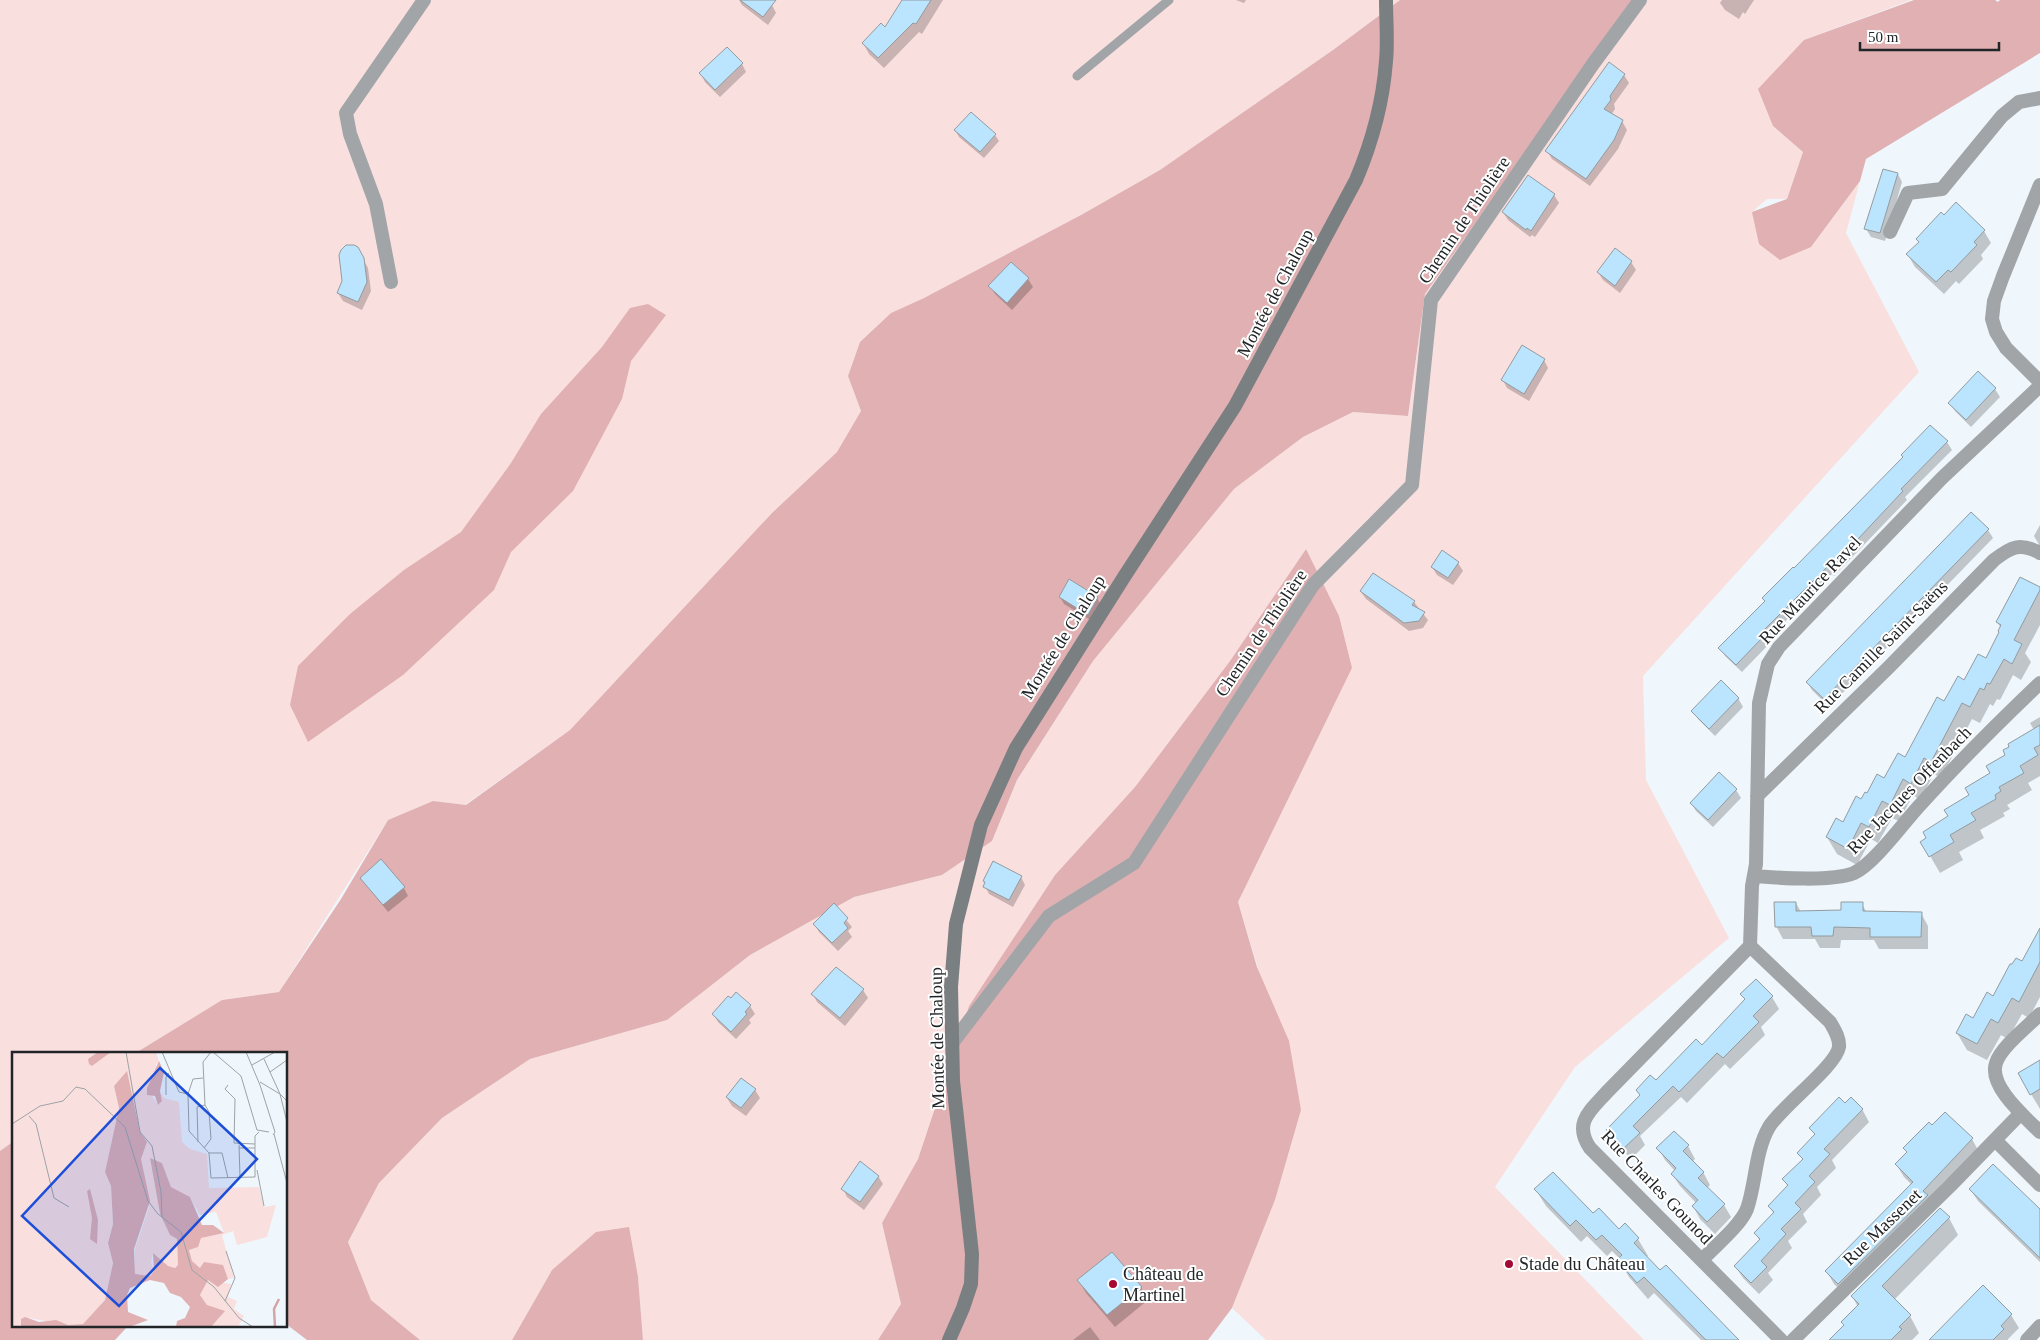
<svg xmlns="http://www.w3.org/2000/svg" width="2040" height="1340" font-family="'Times New Roman',serif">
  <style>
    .green { fill: #fadfdf }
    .forest { fill: #e0b0b2 }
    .shadow { fill: #0003 }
    .building { fill: #bbe5fe; stroke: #939b9f }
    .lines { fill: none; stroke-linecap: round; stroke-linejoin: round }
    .service { stroke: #a2a5a8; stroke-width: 9 }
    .minor { stroke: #a2a5a8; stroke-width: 14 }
    .secondary { stroke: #7a7f82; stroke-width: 14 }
    .poi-dot { fill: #a40833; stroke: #fff; stroke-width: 2 }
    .labels { text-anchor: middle; stroke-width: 4; stroke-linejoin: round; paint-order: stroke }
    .street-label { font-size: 18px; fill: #222527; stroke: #fff }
    .poi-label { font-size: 18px; fill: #222527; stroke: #fff; text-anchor: start }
    .inset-river { fill: none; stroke: #d4a5a6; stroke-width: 2.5 }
    .inset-road { fill: none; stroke: #9da3a7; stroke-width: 1 }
    .view { fill: #1d4ed8; fill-opacity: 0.15; stroke: #1d4ed8; stroke-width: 2.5 }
    .inset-edge { fill: none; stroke: #222527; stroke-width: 2.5 }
  </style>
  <rect width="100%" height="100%" fill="#eff7fc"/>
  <path class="green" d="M0,0H1400L1333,50L1160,170L1081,215L924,298L891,313L860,342L848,376L861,411L837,452L772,513L570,730L465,805L433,801L388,820L279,992L222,1000L134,1054H14V1141L0,1151Z
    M1634,0H1911L1804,40L1773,126L1803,152L1787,199H1767L1752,212L1811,247L1860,181L1846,233L1919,372L1643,676L1646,780L1729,938L1575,1067L1495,1187L1644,1340H1266L1232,1308L1275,1200L1301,1110L1238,902L1352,668L1306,549L1230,661L1135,787L1055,875L969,1006L918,1159L882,1223L901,1304L878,1340H643L638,1277L552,1270L512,1340H420L371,1300L348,1242L379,1183L442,1118L530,1059L667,1020L750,955L854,897L942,875L992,841L1017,780L1093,661L1234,489L1303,437L1353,412L1408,416L1425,294Z"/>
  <path class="forest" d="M1400,0H1634L1425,294L1408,416L1353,412L1303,437L1234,489L1093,661L1017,780L992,841L942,875L854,897L750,955L667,1020L530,1059L442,1118L379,1183L348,1242L371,1300L420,1340H307L286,1324V1054H134L222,1000L279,992L341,899L388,820L433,801L466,805L570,730L772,513L837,452L861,411L848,376L860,342L891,313L924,298L1081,215L1160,170L1333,50Z
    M1914,0H1995L1998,2L2000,0H2040V53L1866,159L1860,181L1811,247L1780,260L1759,244L1752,212L1787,199L1803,152L1773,126L1758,89L1804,40Z
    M648,304L666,315L631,361L622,399L573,491L511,552L494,590L403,675L308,742L290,705L298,666L350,614L404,570L461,532L511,463L541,414L602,347L630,308Z
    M1306,549L1339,616L1352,668L1238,902L1257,967L1289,1041L1301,1110L1275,1200L1232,1308L1208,1340H878L901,1304L882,1223L918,1159L969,1006L1055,875L1135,787L1230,661Z
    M14,1141V1326H128L115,1340H0V1151Z
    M629,1227L638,1277L643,1340H512L552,1270L596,1232Z"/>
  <path class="shadow" d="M739,0H765L772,5L776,13L768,25L742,5Z
    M903,0H943L922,34L919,32L884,68L869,54L863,43L885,29Z
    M1236,0H1246L1244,3Z
    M1722,0H1754L1745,14L1743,12L1739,19L1725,10L1720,3Z
    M742,64L746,72L720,97L705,82L701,74Z
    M1624,75L1629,83L1614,104L1615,109L1611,115L1622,121L1627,130L1618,149L1590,186L1552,159L1547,151Z
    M955,130L995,135L999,141L984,158L959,137Z
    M1898,174L1902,182L1885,241L1871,237L1866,229Z
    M1528,176L1554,195L1559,203L1535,237L1532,235L1530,237L1508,220L1503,212Z
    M1944,216L1984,231L1991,243L1981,255L1983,259L1959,284L1956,281L1944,294L1915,267L1908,255Z
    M357,248L368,268L371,291L362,310L343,301L338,293Z
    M1631,262L1636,270L1620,293L1603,280L1598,272Z
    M1011,263L1028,279L1033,287L1012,310L995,294L990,286Z
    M1544,360L1548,368L1529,401L1507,388L1503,380Z
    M1979,373L1995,389L2000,397L1971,427L1955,411L1950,403Z
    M1931,426L1947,442L1952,450L1905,497L1907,500L1834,576L1832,574L1768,639L1770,643L1742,672L1725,656L1720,648L1904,458Z
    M2040,525V546L2034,536Z
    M1988,530L1993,538L1829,707L1812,690L1807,682Z
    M1458,563L1463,571L1453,585L1437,575L1432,567Z
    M2040,589V625L2025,653L2031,662L2021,680L2013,675L2000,700L1997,699L1993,706L1990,704L1980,723L1972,719L1941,778L1934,774L1920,800L1913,795L1899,821L1892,818L1878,843L1871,839L1857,865L1837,854L1827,837L1843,824L1862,800L1906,758L1945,703L1986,660L2001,628L1997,622Z
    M1361,592L1414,602L1428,620L1423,628L1409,631L1366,599Z
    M1060,597L1097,598L1101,605L1092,621L1064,604Z
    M1738,698L1743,707L1715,736L1698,719L1693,711Z
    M2040,717V776L2028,783L2032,790L2007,805L2010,809L2003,813L2005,816L1980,830L1984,838L1959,852L1963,860L1940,873L1922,842L1971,795L2006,756L2034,730L2030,723Z
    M1736,790L1741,798L1713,827L1696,811L1691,803Z
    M1021,877L1025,885L1013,907L989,894L985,886L986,883L984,881Z
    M361,878L404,888L408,896L388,912Z
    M1796,903L1801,912H1842L1862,904L1867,913H1921L1928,926V949H1879L1874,940H1841L1840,948H1820L1815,939H1783L1776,926Z
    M834,905L852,927L848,931L852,937L838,951L819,932L814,924Z
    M2040,946V997L2029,1018L2022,1014L2008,1039L2001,1035L1987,1060L1967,1050L1957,1033L1973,1019L2022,963Z
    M1756,980L1772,997L1779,1009L1761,1027L1765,1035L1730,1069L1725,1064L1687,1103L1681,1097L1640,1136L1645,1145L1631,1159L1615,1142L1608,1131L1656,1082L1702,1046L1746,1000L1742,994Z
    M863,990L868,998L845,1026L817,1002L813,994Z
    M736,994L750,1006L755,1014L749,1020L751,1023L736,1039L718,1022L713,1014Z
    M2040,1061V1109L2031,1094Z
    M741,1080L755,1090L760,1098L746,1116L732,1106L727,1098Z
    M1846,1105L1862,1109L1869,1122L1832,1160L1836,1168L1817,1187L1821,1195L1803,1214L1807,1222L1788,1241L1792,1248L1768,1273L1773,1280L1759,1294L1743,1278L1735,1266L1760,1241L1755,1233L1774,1214L1769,1206L1788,1187L1784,1180L1803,1160L1799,1153L1815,1136L1811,1128Z
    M1945,1114L1972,1139L1979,1152L1846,1295L1834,1284L1827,1272L1912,1185L1904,1177L1896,1164L1908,1153L1905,1149Z
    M1674,1132L1688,1146L1695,1159L1692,1162L1703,1172L1710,1185L1707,1188L1724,1205L1731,1217L1715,1234L1700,1219L1693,1206L1696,1203L1680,1186L1672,1174L1675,1171L1665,1160L1658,1148Z
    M878,1176L883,1184L864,1210L847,1197L843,1189Z
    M1970,1189L2040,1211V1262L1978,1201Z
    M1536,1190L1593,1215L1619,1230L1625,1225L1638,1239L1648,1256L1646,1258L1660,1272L1738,1340H1701L1654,1293L1648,1299L1629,1277L1619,1260L1620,1259L1612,1251L1607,1256L1587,1236L1581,1242L1546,1206Z
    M1949,1218L1958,1235L1894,1300L1910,1316L1919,1333L1912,1340H1834L1858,1307L1852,1296Z
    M1079,1281L1141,1287L1148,1300L1115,1327L1086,1293Z
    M1983,1287L2011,1315L2019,1328L2008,1339V1340H1936Z
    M1090,1327L1100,1340H1073Z"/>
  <path class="building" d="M740,0H776L763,17Z
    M902,0H931L916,24L913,23L878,58L862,43L881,23L885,27Z
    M727,47L743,63L715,90L699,73Z
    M1609,62L1625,74L1610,96L1611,100L1604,109L1623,120L1614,140L1586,179L1545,151Z
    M971,112L996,134L980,152L954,130Z
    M1883,169L1898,173L1880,233L1864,229Z
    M1528,175L1555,194L1531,231L1527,228L1526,230L1502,212Z
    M1956,202L1985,230L1974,242L1977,245L1951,272L1948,270L1936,282L1906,254L1919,242L1916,239L1941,212L1944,215Z
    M346,245H354L358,247L364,258L367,282L358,302L337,293L342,281L339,255L341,250Z
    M1615,248L1632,261L1615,286L1597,272Z
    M1011,262L1029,278L1007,303L988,286Z
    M1522,345L1545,359L1524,394L1501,380Z
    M1978,371L1996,388L1966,420L1948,403Z
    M1930,425L1948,441L1901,489L1903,491L1858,539L1829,569L1827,567L1763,631L1766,634L1736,665L1718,648L1765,601L1762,598L1793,567L1794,568L1903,457L1901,455Z
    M1971,512L1989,529L1824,699L1806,682Z
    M1442,550L1459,562L1448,578L1431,567Z
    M1373,573L1415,601L1412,605L1425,612L1419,621L1404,623L1360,591Z
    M2020,577L2040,587V590L2014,640L2022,644L2012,664L2004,659L1990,684L1987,683L1984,690L1980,688L1970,707L1962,703L1931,762L1924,758L1911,784L1903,779L1890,805L1882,801L1869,827L1861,823L1848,849L1826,837L1836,818L1843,822L1856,796L1861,799L1865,792L1867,793L1877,774L1884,778L1898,753L1905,757L1937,697L1944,701L1958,676L1964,680L1978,654L1986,658L1999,632L1998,631L2001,625L1996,622Z
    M1069,579L1098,597L1088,615L1059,597Z
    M1721,680L1739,698L1709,729L1691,711Z
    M2040,725V745L2034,748L2038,755L2020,766L2024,773L1999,787L2001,791L1995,795L1996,799L1971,813L1976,820L1950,835L1954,842L1929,857L1920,842L1926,838L1923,832L1948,816L1944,810L1969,795L1965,788L1990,773L1986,766L2005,755L2003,750L2009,747L2008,744Z
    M1719,772L1737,789L1708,820L1690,803Z
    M381,859L405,887L383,905L360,878Z
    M993,861L1022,876L1009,900L983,887L985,882L983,881Z
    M1774,902H1796V911L1841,910V902H1863V911L1922,912L1921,937H1870V928L1834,927L1833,936H1812L1811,927H1775Z
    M834,903L848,918L844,923L848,928L832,943L813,924Z
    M2040,928V962L2019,1002L2012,998L1998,1023L1991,1019L1977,1044L1956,1033L1966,1014L1973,1018L1987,992L1993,996L2010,964H2012L2016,958L2022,961Z
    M836,967L864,989L840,1018L811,994Z
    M1756,979L1773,996L1753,1016L1759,1022L1723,1058L1717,1053L1679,1092L1673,1086L1633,1126L1640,1133L1624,1148L1606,1130L1640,1095L1636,1090L1650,1075L1656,1080L1696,1039L1702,1045L1745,999L1740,994Z
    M736,992L751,1005L745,1012L747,1014L731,1032L712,1014L728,996L731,998Z
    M2040,1060V1089L2030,1095L2018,1073Z
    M741,1078L756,1089L741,1108L726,1097Z
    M1839,1097L1845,1103L1851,1097L1863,1109L1824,1149L1830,1154L1809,1176L1815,1182L1795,1203L1801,1209L1781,1229L1786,1234L1761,1261L1767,1267L1751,1283L1734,1266L1760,1239L1754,1233L1774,1212L1768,1206L1788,1185L1782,1179L1803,1159L1797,1153L1815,1134L1809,1128Z
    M1945,1112L1973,1138L1923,1191L1928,1195L1838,1284L1825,1271L1913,1182L1895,1164L1907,1152L1903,1148L1929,1122L1932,1125Z
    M1674,1131L1689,1145L1683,1151L1704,1172L1698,1178L1725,1204L1707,1222L1692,1206L1698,1200L1671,1174L1676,1168L1656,1148Z
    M860,1161L879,1176L860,1202L841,1189Z
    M1993,1164L2040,1209V1258L1969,1189Z
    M1553,1172L1593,1213L1599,1208L1619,1229L1625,1223L1639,1238L1634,1243L1660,1270L1666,1265L1739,1340H1706L1644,1277L1637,1283L1617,1260L1622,1255L1602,1235L1596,1240L1576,1220L1570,1226L1534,1189Z
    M1940,1208L1950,1217L1882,1286L1911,1315L1899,1327L1902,1329L1891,1340H1829L1844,1325L1841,1322L1859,1304L1851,1296Z
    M1112,1252L1142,1287L1107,1315L1077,1280Z
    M1983,1285L2012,1314L2001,1326L2004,1329L1993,1340H1929Z"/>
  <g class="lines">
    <path class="service" d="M1077,76L1169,0"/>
    <path class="minor" d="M2040,185L2003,276L1994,301L1992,319L1996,332L2006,348L2040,382
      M1890,232L1908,193L1942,189L2002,116L2019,102L2040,98
      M391,282L376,204L350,134L346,113L424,0
      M1757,796L1889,667L1994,560C2011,547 2020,542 2040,553
      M1755,876C1780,878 1831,882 1854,873C1874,864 1904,822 1920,805C1958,763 1999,722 2040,683
      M1750,946L1752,886L1756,864L1759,703L1768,664L1779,647L1942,478L2040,386
      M1750,946L1607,1092C1590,1111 1573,1123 1590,1148L1781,1340
      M2040,1014C2028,1026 2001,1047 1996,1063C1988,1086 2025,1117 2040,1132
      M953,1042L1049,916L1134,863L1313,585L1412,485L1431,300L1593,64L1640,0
      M1995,1140L2040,1185
      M1702,1260C1715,1246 1740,1226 1747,1209C1756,1183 1755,1151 1769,1127C1782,1106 1836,1066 1839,1047C1840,1038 1834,1029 1830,1022L1750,946
      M1793,1340L1950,1186L2021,1113
      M2027,1340L2040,1326"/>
    <path class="secondary" d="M949,1340L963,1308L971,1284L972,1254L953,1081L951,987L956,924L981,825L1016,748L1124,577L1235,406L1356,180C1372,142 1383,103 1386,61C1388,41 1386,20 1386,0"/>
  </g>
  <g class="poi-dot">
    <circle cx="1509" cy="1264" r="5"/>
    <circle cx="1113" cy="1284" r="5"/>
  </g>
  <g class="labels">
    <g class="street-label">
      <text transform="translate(1464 220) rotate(-56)" y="6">Chemin de Thiolière</text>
      <text transform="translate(1275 293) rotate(-62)" y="6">Montée de Chaloup</text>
      <text transform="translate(1810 590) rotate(-47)" y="6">Rue Maurice Ravel</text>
      <text transform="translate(1261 633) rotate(-56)" y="6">Chemin de Thiolière</text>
      <text transform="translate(1063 637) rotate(-58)" y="6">Montée de Chaloup</text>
      <text transform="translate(1881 647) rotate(-45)" y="6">Rue Camille Saint-Saëns</text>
      <text transform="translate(1909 790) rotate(-46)" y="6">Rue Jacques Offenbach</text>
      <text transform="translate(937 1038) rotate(-91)" y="6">Montée de Chaloup</text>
      <text transform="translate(1657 1187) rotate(46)" y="6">Rue Charles Gounod</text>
      <text transform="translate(1882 1227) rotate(-44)" y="6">Rue Massenet</text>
    </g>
    <g class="poi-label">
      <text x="1519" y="1270">Stade du Château</text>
      <text x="1123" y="1280">Château de<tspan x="1123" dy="21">Martinel</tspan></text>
    </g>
  </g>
  <g transform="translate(12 1052)">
    <rect width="275" height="275" fill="#eff7fc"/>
    <path d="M0,0H86L76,7L80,14L99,0H144L147,9L144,13L145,19L141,21L135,36L146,53L150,49L149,41L152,46L167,50L170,90L178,97L195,102L197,136L247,135L252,155L264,153L255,185L225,193L221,179L210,183L222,226L216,227L211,213L188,216L180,209L177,198L188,186L212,181L204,160L188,163L178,145L159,135L150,111L138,107L148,162L158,183L165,187L166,213L163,216L156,214L141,201L139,210L142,219L138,224L123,223V197L137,155L129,107L135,90L128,80L115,20L102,34L107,56L93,120L99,134L101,172L96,191L101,211L93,248L71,272L56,273L17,266L9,275H0ZM196,228L219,232L216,245L225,249L222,257L232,264L226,275H199L209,264L195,253L188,243Z" fill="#fadfdf"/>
    <path d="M86,0H99L80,14L77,12L76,7ZM147,9L152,20L148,39L150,49L146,53L143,44L135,43V36ZM115,19L128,80L135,90L129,107L138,149L122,197L123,222L138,224L142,219L141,201L156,214L163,216L166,213L165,187L158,183L148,162L138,106L150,111L159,135L178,145L190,173H201L212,181L189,186L186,195L177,198L180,209L188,216L192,210L211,213L216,227L206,235L196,228L188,243L195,253L213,259L199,275H164L165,269L173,266L178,255L169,245L158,241L152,231L138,228L118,236L115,243L116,260L136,268L120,274L9,275V267L13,265L27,270L44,268L56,273L71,272L93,248L101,211L96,191L101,172L99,134L93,120L107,56L102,34ZM78,137L86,168L85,192L78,187L80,166L75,139Z" fill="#e0b0b2"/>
    <path class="inset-river" d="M263,275L262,257L267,247"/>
    <path class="inset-road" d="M114,0L128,80L140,94L149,140L150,165M150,0L167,40L176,42M201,0L229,24L245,78L257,80M234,0L248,33L263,80L261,83M252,7L268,42L275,49M240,13L263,0M258,20L275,8M191,26L181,27L176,42L177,79L197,101M248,30L268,42L275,70M216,33L213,37L223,47M154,43V25L157,21M223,47L222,91L243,92M193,53L191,10L199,0M17,64L24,72L42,146L57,155M0,72L28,54L51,49L64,35L73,37L113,75L136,149L146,162L169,180L180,218L202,235L227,266L241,275M262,82L275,131M186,90L185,55L193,53M227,93L228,125M192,96L199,87L197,60L193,53M227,96H243M197,101L199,126L243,125V84L247,80M197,101H210L216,126M245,118L252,154M213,249L223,226L214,199"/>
    <path class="view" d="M148,16L245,107L107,254L10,164Z"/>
    <rect width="275" height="275" class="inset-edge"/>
  </g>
  <path d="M1860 42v8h139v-8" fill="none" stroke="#222527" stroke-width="2.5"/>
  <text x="1868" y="42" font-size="15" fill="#222527" stroke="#ffffff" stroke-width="4" paint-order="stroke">50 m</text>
</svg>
